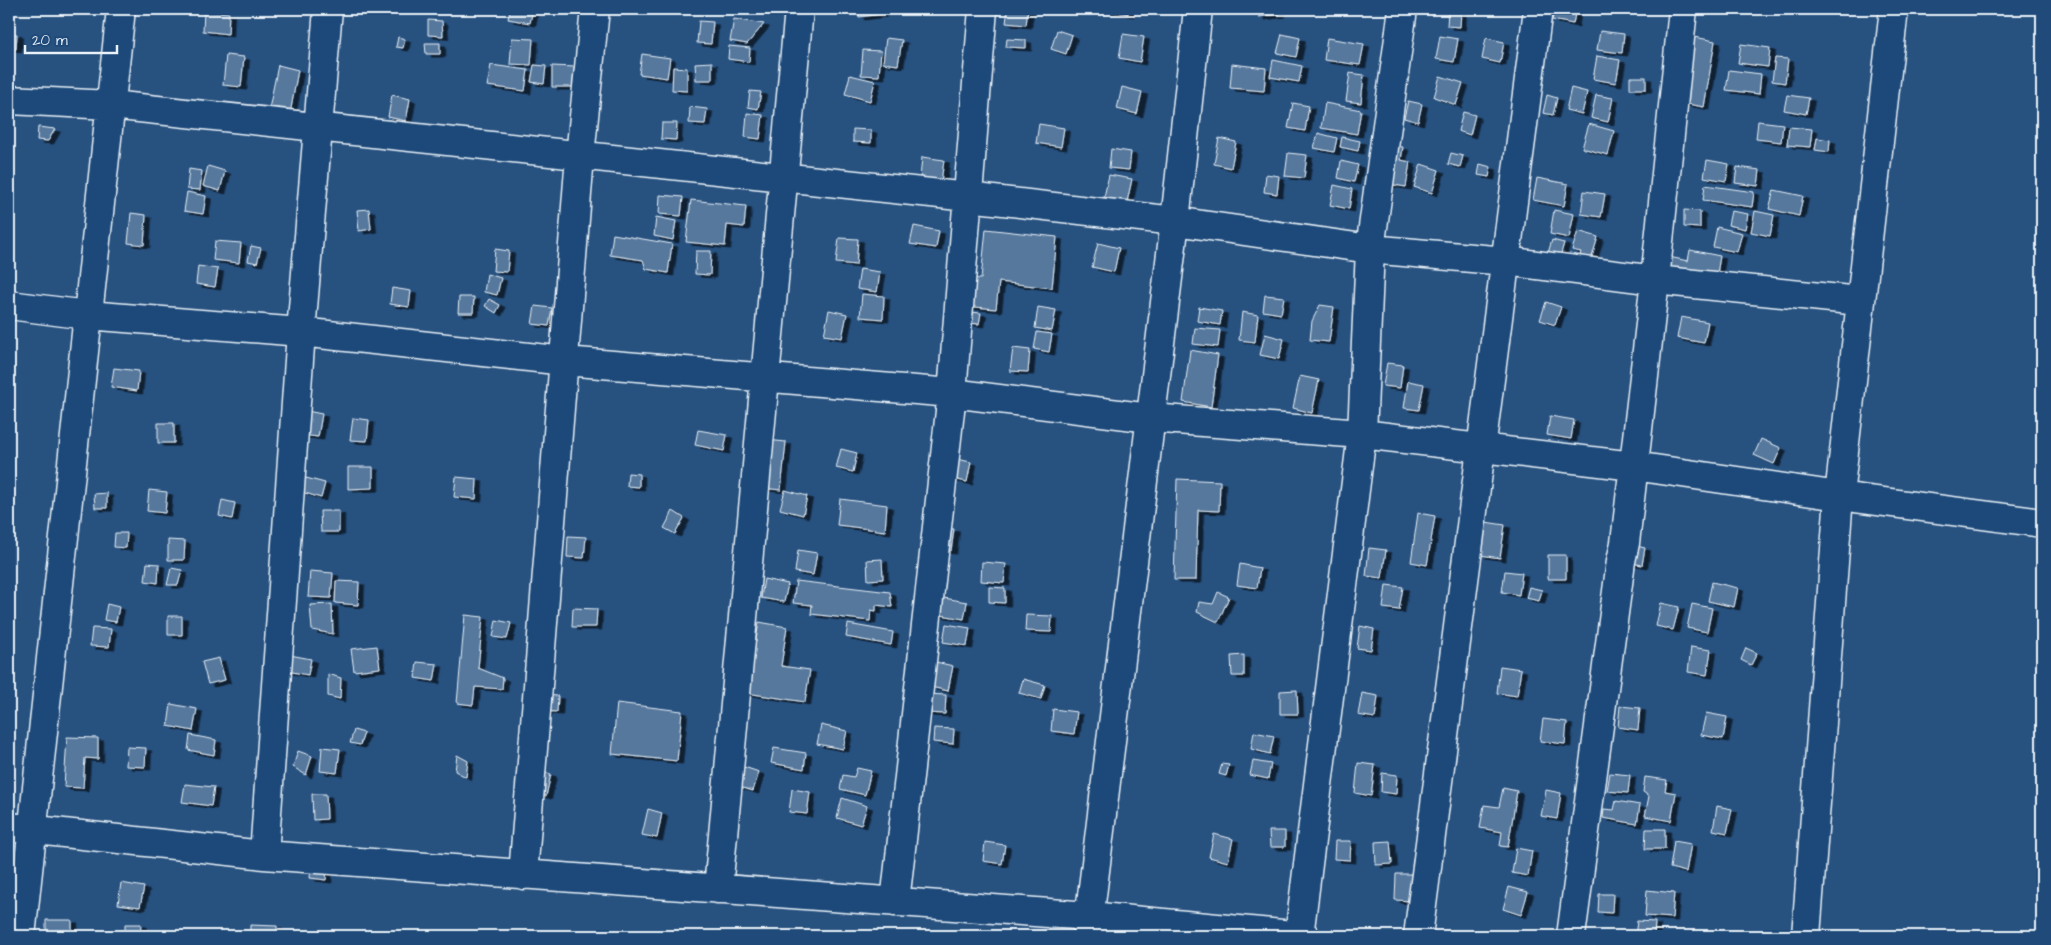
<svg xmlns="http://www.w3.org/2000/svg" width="2051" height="945" font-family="'Architects Daughter',sans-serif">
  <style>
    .building { fill: #57789d; stroke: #e8f1f8; filter: url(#shadow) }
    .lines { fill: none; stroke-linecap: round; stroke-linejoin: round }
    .minor-casing { stroke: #e8f1f8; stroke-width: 31 }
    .major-casing { stroke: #e8f1f8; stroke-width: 31 }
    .minor { stroke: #1f4a7a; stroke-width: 28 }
    .major { stroke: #1f4a7a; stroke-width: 28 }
  </style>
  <defs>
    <filter id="shadow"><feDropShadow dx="5.5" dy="3" stdDeviation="0" flood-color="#0009"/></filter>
  </defs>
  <rect width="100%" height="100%" fill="#27517f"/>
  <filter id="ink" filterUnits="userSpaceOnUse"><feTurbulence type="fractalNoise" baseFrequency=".02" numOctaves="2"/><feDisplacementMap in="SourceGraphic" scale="10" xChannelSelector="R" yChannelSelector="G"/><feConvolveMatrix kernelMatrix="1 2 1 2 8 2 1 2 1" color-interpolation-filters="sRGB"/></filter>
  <g filter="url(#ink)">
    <path class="building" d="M510,9H533L530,23L508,19Z
      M858,9H881V14L859,17Z
      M1008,9H1028L1026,25L1006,23Z
      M1106,9H1129L1128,14L1106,10Z
      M1258,9H1279L1280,14L1259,17Z
      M1555,9H1576L1573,24L1552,20Z
      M1448,10L1461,11L1460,27L1447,26Z
      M204,11L229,13L228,34L203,31Z
      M734,19L764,24L747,44L730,41Z
      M428,20L442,21L443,36L428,35Z
      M699,21L713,22L711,44L697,43Z
      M1057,30L1072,35L1066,54L1051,49Z
      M1600,31L1624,34L1622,53L1597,50Z
      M9,33L17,34L16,49L9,48Z
      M1123,34L1144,37L1140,62L1119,58Z
      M1282,34L1300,38L1296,57L1277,53Z
      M1440,36L1458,39L1454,62L1436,59Z
      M398,37L405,39L403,48L396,47Z
      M1694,37L1715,41L1704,107L1682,103Z
      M512,38L533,39L531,65L510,64Z
      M886,38L902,40L898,65L883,63Z
      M1327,38L1364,44L1360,65L1324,60Z
      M1486,38L1504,42L1500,63L1482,59Z
      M1007,39L1026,40V48L1006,47Z
      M425,43H440V54H426Z
      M1741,44L1770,48L1768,67L1738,63Z
      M729,46L750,48L749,62L728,59Z
      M863,50L881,51L879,76L861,75Z
      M642,54L670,58L667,78L639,74Z
      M226,55L244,57L241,87L223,85Z
      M1597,56L1620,60L1616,83L1593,79Z
      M1775,58L1788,59L1785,83L1772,81Z
      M1273,60L1302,66L1299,82L1270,77Z
      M712,62V80H696L695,63Z
      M1232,64L1266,68L1264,91L1230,88Z
      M278,65L298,70L290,114L269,109Z
      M491,65L528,70L525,91L487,86Z
      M534,65L546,66L544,84L531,82Z
      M552,66L575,67V87H552Z
      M673,67L687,68V91L672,90Z
      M1729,70L1761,74L1759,94L1726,90Z
      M1350,73L1364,75L1361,103L1346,101Z
      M850,75L875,81L870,101L845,94Z
      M1440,76L1463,83L1456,105L1434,97Z
      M1630,77H1646V89H1630Z
      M1122,87L1142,92L1137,114L1117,109Z
      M1571,88L1587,92L1582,114L1566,110Z
      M750,91L761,92L758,109L748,107Z
      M392,95L410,99L406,121L388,117Z
      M1547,95L1557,98L1553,115L1543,113Z
      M1596,95L1613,98L1608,122L1591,118Z
      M1787,95L1809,98L1806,114L1784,110Z
      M1408,101L1422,104L1418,122L1404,118Z
      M1293,103L1309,106L1305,131L1288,128Z
      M1325,103L1361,110L1357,134L1321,128Z
      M690,107L707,109L705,124L689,123Z
      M1463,112L1475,115L1470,135L1458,131Z
      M747,113L763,115L760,139L745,137Z
      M1758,121L1783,124L1781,142L1756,139Z
      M662,123H677L676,140L661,139Z
      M1039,124L1064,128L1061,147L1036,143Z
      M1589,124L1614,131L1608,155L1582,148Z
      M38,127L55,129L48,141L37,140Z
      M1789,127L1812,129L1810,147L1787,145Z
      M853,129L871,130V143L853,142Z
      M1318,133L1337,138L1334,152L1314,148Z
      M1342,137L1360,141L1358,151L1340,147Z
      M1219,138L1236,142L1231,168L1214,164Z
      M1817,138L1830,140L1829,152L1815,150Z
      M1394,146L1403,147L1401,160L1410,162L1406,187L1388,184Z
      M1111,149L1131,152L1129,170L1109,168Z
      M1288,153L1307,155L1304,178L1285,176Z
      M1451,153L1463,156L1460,167L1448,164Z
      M922,157L944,160L941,182L920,179Z
      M1707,160L1729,164L1726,181L1704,177Z
      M1341,161L1358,165L1354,182L1338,178Z
      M1421,164L1439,170L1432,193L1414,187Z
      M1480,164L1491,167L1489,177L1478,175Z
      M208,166L225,171L220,191L203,186Z
      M1737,167L1760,170L1758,186L1735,183Z
      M189,169L202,171L200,190L187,189Z
      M1266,174L1279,176L1277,194L1264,192Z
      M1109,175L1132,179L1127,202L1104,197Z
      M1537,178L1568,184L1564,206L1533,200Z
      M1334,185L1352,189L1349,209L1330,205Z
      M1705,185L1754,192L1752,207L1703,200Z
      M1774,190L1803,196L1799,216L1769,209Z
      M1584,191L1605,194L1601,217L1581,214Z
      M187,192L206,196L203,214L184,211Z
      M660,195L683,197L681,216L659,214Z
      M691,200L746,206L744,227L727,225L725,246L686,242Z
      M369,209L371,229L359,231L357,210Z
      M1554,210L1574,214L1569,238L1550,234Z
      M1684,210L1700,211V228L1684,227Z
      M1731,211L1748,214L1745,229L1728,225Z
      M1755,211L1774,215L1770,236L1751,232Z
      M131,213L146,215L144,245L128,243Z
      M656,217L676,221L673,240L654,236Z
      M914,226L939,231L936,248L910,244Z
      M1717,227L1742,233L1737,252L1713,247Z
      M986,229L1057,237L1052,288L999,282L996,309L964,306L967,278L981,279Z
      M1578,231L1598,237L1590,263L1579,260L1581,252L1572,250Z
      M613,234L672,244L668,273L646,269L643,260L610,255Z
      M839,238L858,239L856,265L836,263Z
      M1552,240L1564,243L1560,257L1548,253Z
      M215,241L241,243L239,263L213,260Z
      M1098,243L1119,248L1114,272L1092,267Z
      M251,246L261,248L257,263L248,261Z
      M495,249L509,251L507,272L493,271Z
      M1690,250L1720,256L1716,280L1667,272L1669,257L1688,261Z
      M696,251H711L710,275L695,274Z
      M198,266L218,269L215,287L196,284Z
      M860,269L880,272L877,292L857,289Z
      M487,274L501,278L497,295L484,292Z
      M392,288L411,291L409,307L390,304Z
      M862,294L884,296L883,319L860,317Z
      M1265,295L1284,297L1281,314L1263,311Z
      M459,297H474L473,313H458Z
      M489,299L500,305L496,313L485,306Z
      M1546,302L1561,307L1555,325L1540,320Z
      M1320,305L1334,307L1329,342L1310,340L1312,321Z
      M535,306L552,308L549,326L532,324Z
      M1038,307L1056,310L1052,331L1035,328Z
      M1199,307L1222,311L1220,325L1197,321Z
      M829,310L847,314L842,338L824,335Z
      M970,312L981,313L979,324L969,323Z
      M1242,312L1258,315L1255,342L1239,340Z
      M1681,317L1708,322L1704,343L1677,338Z
      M1195,328L1220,330L1218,347L1193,344Z
      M1037,332L1052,334L1049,352L1034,349Z
      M1265,334L1284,339L1279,359L1260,355Z
      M1013,348L1030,350L1028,372L1010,371Z
      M1190,350L1218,355L1211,407L1183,402Z
      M1387,363L1403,365L1400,388L1383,386Z
      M114,368L139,371L137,391L111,387Z
      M1300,376L1319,380L1312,413L1293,408Z
      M1408,381L1424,384L1419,410L1404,408Z
      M307,411L322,414L318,437L303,435Z
      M1550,416L1574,420L1571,439L1547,435Z
      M353,418L369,420L367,441L350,440Z
      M158,423H174V443H158Z
      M698,430L727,435L724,451L695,445Z
      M1761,439L1781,448L1774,464L1754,455Z
      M767,440L786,442L781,490L762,488Z
      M841,449L857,453L853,472L836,468Z
      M951,458L971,462L967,482L948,478Z
      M348,467H373V488L348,489Z
      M628,473L639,474V487L627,486Z
      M456,477L477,479L476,499L454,497Z
      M306,478L325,483L321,498L302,492Z
      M1177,479L1220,481L1219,511L1198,510L1196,580H1174Z
      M149,490L167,492L165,513L147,511Z
      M785,490L807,496L803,515L780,509Z
      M107,493V508H95L94,494Z
      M840,499L887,505L885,531L837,525Z
      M222,500L235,503L232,519L219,516Z
      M320,511H339V532H321Z
      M673,511L684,518L675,534L664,528Z
      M1418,513L1435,516L1427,565L1411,562Z
      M1485,522L1505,525L1500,558L1480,555Z
      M943,528L954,529L951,551L939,550Z
      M115,533H127L126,548L114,547Z
      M568,536L586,537L584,558L567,557Z
      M168,540L185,541L184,560H168Z
      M1625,543L1645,548L1642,565L1621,561Z
      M1369,548L1386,550L1382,578L1366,576Z
      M798,550L817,553L813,575L795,572Z
      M1548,555H1566V579H1548Z
      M882,559L883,579L868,580L867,560Z
      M982,562L1006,564L1004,583L981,581Z
      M147,563L159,564L158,583L145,581Z
      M1240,564L1260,568L1257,588L1237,585Z
      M171,568L182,570L178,585H167Z
      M310,571L333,573L331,598L308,597Z
      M1505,571L1522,573L1519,595L1502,592Z
      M764,579L788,584L784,602L761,598Z
      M336,581L359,582L358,605L335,603Z
      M796,581L890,592L892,607L876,605V611L871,610L870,621L811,614L812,605L793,603Z
      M1712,582L1738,588L1734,607L1708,601Z
      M1386,585L1403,587L1399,610L1383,608Z
      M989,587L1005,588V603L989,602Z
      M1529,587L1542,590L1539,601L1526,598Z
      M1218,592L1229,597L1218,622L1197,612L1199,602L1213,604Z
      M938,597L967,602L964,619L935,614Z
      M1661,603L1679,607L1673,630L1656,626Z
      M107,604L119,607L116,622L104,620Z
      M332,604L333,634L312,630L310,605Z
      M1692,604L1712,608L1707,632L1687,628Z
      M573,608L597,609L596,627H572Z
      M465,615L483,617L478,668L503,678L502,689L475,687L473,705L457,703Z
      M1026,615L1052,616L1051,632L1025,631Z
      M168,616H182V635H168Z
      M496,620L511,623L507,639L493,637Z
      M759,622L787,627L781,666L810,670L805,702L740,692L751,670Z
      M848,624L893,632L891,645L846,637Z
      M946,624L970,628L967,646L943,642Z
      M1360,626L1374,629L1371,650L1357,648Z
      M92,628L111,629L109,647L90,646Z
      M377,646L380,668L354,671L351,649Z
      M1691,647L1711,650L1707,675L1688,672Z
      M1746,648L1757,653L1751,665L1741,660Z
      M290,655L311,659L308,675L287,671Z
      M1244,655V676H1232L1231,656Z
      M219,658L225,680L208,684L202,662Z
      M417,662L437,664L434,681L415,678Z
      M936,662L953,666L948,691L931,687Z
      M1500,666L1521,669L1517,696L1497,693Z
      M328,674L341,678L340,699L328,696Z
      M1023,679L1045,685L1041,699L1019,693Z
      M1297,690L1298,714H1280V691Z
      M1362,693L1378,696L1375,718L1358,715Z
      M926,694L946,695L945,714L926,713Z
      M543,695L558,696L557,712L542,711Z
      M617,703L682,711L677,761L612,754Z
      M171,704L197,709L193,731L168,726Z
      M1620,706L1640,708L1638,730L1618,727Z
      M1053,709L1077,712L1074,734L1051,731Z
      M1706,713L1727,717L1723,739L1701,735Z
      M1543,719L1567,722L1565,744L1540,741Z
      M821,725L847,731L843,749L817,744Z
      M934,728L954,729L953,744L933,742Z
      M354,730L364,733L360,745L350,743Z
      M1254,732L1274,736L1270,754L1251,749Z
      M190,735L216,740L214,755L188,750Z
      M67,737L98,738V759L85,758L83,788L64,787Z
      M127,747L146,748L145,767L126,766Z
      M322,747L340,749L337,773L320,771Z
      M774,748L806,753L804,769L771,763Z
      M298,751L312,756L306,775L293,767Z
      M457,755L468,761L466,777L455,771Z
      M1253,761L1271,764L1268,779L1250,775Z
      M1358,763L1375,765L1371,796L1355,793Z
      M1222,764L1229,765L1226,776L1219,774Z
      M738,765L759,772L753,791L731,784Z
      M857,768L871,771L865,795L840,789L843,775L854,777Z
      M540,771L551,774L546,796L534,793Z
      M1382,773L1397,775L1396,794L1381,792Z
      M1610,773L1630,775L1628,793L1607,791Z
      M1645,777L1667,780L1665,791L1676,793L1671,821L1645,816L1649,796L1643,792Z
      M185,784L214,787L211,806L182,802Z
      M1503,788L1517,791L1508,847L1500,846L1502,832L1480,828L1484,805L1499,807Z
      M792,789L810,792L807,814L789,812Z
      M1546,790L1561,793L1557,819L1541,816Z
      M312,794H326L327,819L313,820Z
      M842,798L867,806L861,825L837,818Z
      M1616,801L1640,805L1637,824L1603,818L1604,809L1614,810Z
      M1717,806L1732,809L1727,833L1713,830Z
      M648,809L662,813L657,838L642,835Z
      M1646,829H1665V849H1645Z
      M1269,831H1285V847H1270Z
      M1214,834L1233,839L1228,862L1209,857Z
      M1335,841H1351L1350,860L1334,859Z
      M1390,841L1392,864L1376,865L1375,842Z
      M1674,841L1691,844L1686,872L1670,868Z
      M985,842L1005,845L1002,864L983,861Z
      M1516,848L1532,851L1528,876L1512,873Z
      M311,866L327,868L326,880L310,878Z
      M1396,874H1413L1412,901L1395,900Z
      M121,883L144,887L140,907L118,904Z
      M1509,887L1528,892L1521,915L1503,909Z
      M1647,890L1674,893L1672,918L1645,916Z
      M1599,894H1613L1612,913L1598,912Z
      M46,920H72V936H46Z
      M1637,921L1655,922L1654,936H1635Z
      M125,924H141L140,936H125Z
      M250,925L277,926V936H250Z"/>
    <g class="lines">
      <g class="minor-casing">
        <path id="minor" d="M9,100L111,105L968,197L1175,221L1370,249L1506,261L1655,280L1860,301
          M9,305L87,315L301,332L565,361L952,393L1150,418L1362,434L1634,466L1839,496L2042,523
          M9,827L264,855L1089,916L1305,936
          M264,855L301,332L328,9
          M523,875L580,156L595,9
          M718,889L799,9
          M895,902L952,393L983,9
          M21,936L121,9
          M1299,936L1362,434L1370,249L1403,9
          M1418,936L1538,9
          M1571,936L1621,561L1625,543L1655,280L1683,9
          M1806,936L1839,496L1894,9"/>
      </g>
      <g class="major-casing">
        <path id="major" d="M1087,936L1175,221L1198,9"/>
      </g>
      <use href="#minor" class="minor"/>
      <use href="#major" class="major"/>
    </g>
  </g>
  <rect width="2051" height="945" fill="none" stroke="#1f4a7a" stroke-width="30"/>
  <rect x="15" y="15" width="2021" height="915" fill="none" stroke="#e8f1f8" stroke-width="2" filter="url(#ink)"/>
  <path d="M25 45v8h92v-8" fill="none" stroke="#e8f1f8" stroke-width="2.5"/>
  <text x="32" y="45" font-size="15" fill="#e8f1f8" stroke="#1f4a7a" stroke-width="4" paint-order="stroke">20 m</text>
</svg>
